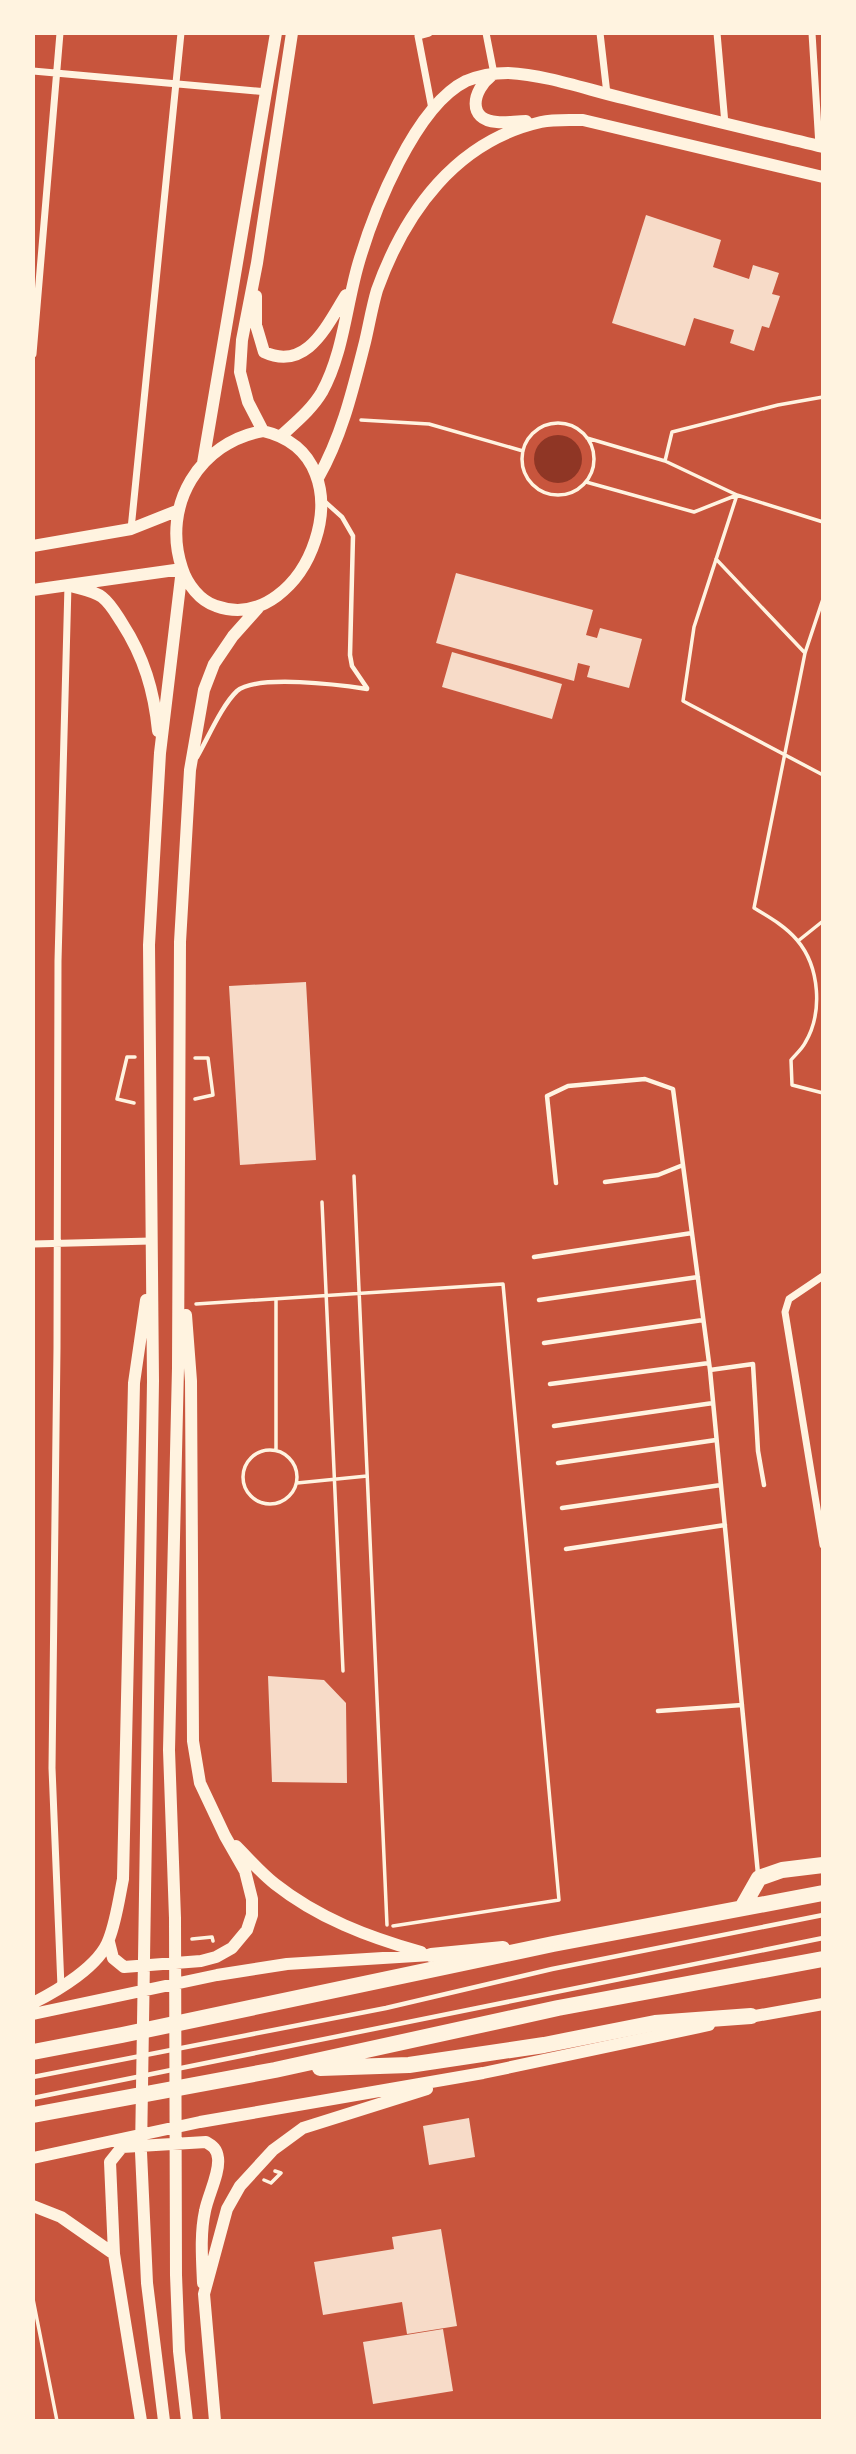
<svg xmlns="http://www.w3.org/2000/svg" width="856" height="2454" font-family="Raleway,sans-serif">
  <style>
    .water { fill: #8f3625 }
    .building { fill: #f7dbc8 }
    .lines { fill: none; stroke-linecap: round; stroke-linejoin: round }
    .path { stroke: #fff3e0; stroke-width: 3.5 }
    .service { stroke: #fff3e0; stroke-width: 4.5 }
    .minor { stroke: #fff3e0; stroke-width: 7 }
    .secondary { stroke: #fff3e0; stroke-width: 12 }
    .primary { stroke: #fff3e0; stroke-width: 14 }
    .trunk { stroke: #fff3e0; stroke-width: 16 }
  </style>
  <rect width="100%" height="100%" fill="#c8553d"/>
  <path class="water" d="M534 459a24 24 0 1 1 48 0a24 24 0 1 1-48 0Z"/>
  <path class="building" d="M646,215L721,240L713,267L749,279L753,265L779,273L772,294L780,296L769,328L762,326L754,351L730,343L734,330L694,318L685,346L612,323Z
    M456,573L593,610L586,635L597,638L600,628L642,639L629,688L587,677L590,666L578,663L574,681L436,643Z
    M452,652L562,684L552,719L442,687Z
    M306,982L316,1160L240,1165L229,986Z
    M268,1676L324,1680L346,1703L347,1783L272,1782Z
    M469,2118L475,2157L429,2165L423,2126Z
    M441,2229L457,2326L407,2334L402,2302L323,2315L314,2262L394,2249L392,2237Z
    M443,2329L453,2391L373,2404L363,2342Z"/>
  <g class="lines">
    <path class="path" d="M361,420L429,424L523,451
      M522 459a36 36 0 1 1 72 0a36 36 0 1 1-72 0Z
      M587,438L665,461L737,495L823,522
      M665,461L672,432L778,405L823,397
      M586,482L694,512L737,495
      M737,495L694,627L683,701L823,775
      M716,559L805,653
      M823,599L805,653L754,908C769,917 785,926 797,940C820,967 823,1013 805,1043C802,1049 795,1055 791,1060L792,1085L823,1093
      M798,941L823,921
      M195,1099L213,1095L208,1058H195
      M134,1103L117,1099L127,1057H135
      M354,1176L387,1925
      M322,1202L343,1671
      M196,1304L503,1284L559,1900L393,1926
      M243 1477a27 27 0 1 1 54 0a27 27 0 1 1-54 0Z
      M276,1450V1299
      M297,1483L367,1476
      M192,1939L212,1937L213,1941
      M264,2180L271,2183L281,2173L275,2171
      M33,2299L57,2421"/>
    <path class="service" d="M323,500L342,517L353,536L350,655L352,666L367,688
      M197,757C208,738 222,705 237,691C257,674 341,685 367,689
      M605,1182L658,1175L683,1165
      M556,1183L547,1096L568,1086L645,1079L673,1089L710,1370L758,1874
      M534,1257L692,1233
      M539,1300L698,1277
      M544,1343L703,1320
      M710,1370L753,1364L758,1451L764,1485
      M550,1384L709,1363
      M554,1426L713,1403
      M558,1463L716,1440
      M562,1508L721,1485
      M566,1549L725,1525
      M658,1711L742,1705
      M33,2077L386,2008L552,1969L823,1915
      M33,2098L823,1938"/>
    <path class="minor" d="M429,33L418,36L432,109
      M486,33L494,74
      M600,33L607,94
      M717,33L725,124
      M812,33L819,146
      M33,71L267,92
      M33,354L60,33
      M131,529L181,33
      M33,1244L151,1241
      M823,1276L789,1299L785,1312L823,1545
      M61,1987L52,1768L57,1348L58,961L68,585"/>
    <path class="secondary" d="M491,76C473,90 466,120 497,122C506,123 516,121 526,121
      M256,296V325L264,352C307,372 327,325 346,295
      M263,431C375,457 306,638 216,606C200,601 187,584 182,568C161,505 200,442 263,431Z
      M263,431L248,402L240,372L242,340L257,263L292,33
      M282,435C296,422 312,409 322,392C343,354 346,307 358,265C373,213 415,106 466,81C478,76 495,73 508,73C548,75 588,90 627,99C692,116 757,131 823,147
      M203,463L276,33
      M318,478C342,436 353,389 365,342C369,325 372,307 377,290C405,212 456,141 541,122C554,119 570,120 583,120L823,177
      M33,546L131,529L179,510
      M71,586C81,589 94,591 102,597C111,604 116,614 122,623C144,657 154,691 158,731
      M33,590L182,569L160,753L149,945L153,1381L141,2152L147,2283L164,2421
      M236,1846C249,1859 261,1873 275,1884C318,1918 368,1937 421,1952
      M109,1942L113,1958L124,1967L201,1961L216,1957L232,1948L247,1930L252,1915V1899L245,1871L225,1836L200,1783L193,1741L191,1381L186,1315
      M33,2003C57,1991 100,1966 109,1939C116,1921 119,1899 123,1879L134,1383L146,1300
      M33,2014L217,1975L287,1964L431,1955
      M744,2018L823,2004
      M33,2158L200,2122L483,2073L709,2025
      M33,2206L61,2217L114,2254L141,2421
      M114,2254L110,2162L122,2147L206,2142C213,2146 217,2149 218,2158C220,2173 208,2195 205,2211C200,2234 202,2259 203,2283
      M187,2421L179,2351L176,2275L175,1918L169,1750L178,1368L180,942L190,770L204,690L214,664L233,636L258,608
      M215,2421L204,2294L227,2209L240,2186L273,2150L303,2128L427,2089"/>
    <path class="primary" d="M431,1955L503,1948"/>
    <path class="trunk" d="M742,1908L759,1878L782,1870L823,1865
      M33,2052L122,2035L553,1944L823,1893
      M320,2068L409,2065L544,2045L655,2023L751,2016
      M33,2115L275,2070L558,2008L823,1959"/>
  </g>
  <rect width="856" height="2454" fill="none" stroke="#fff3e0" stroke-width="70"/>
</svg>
